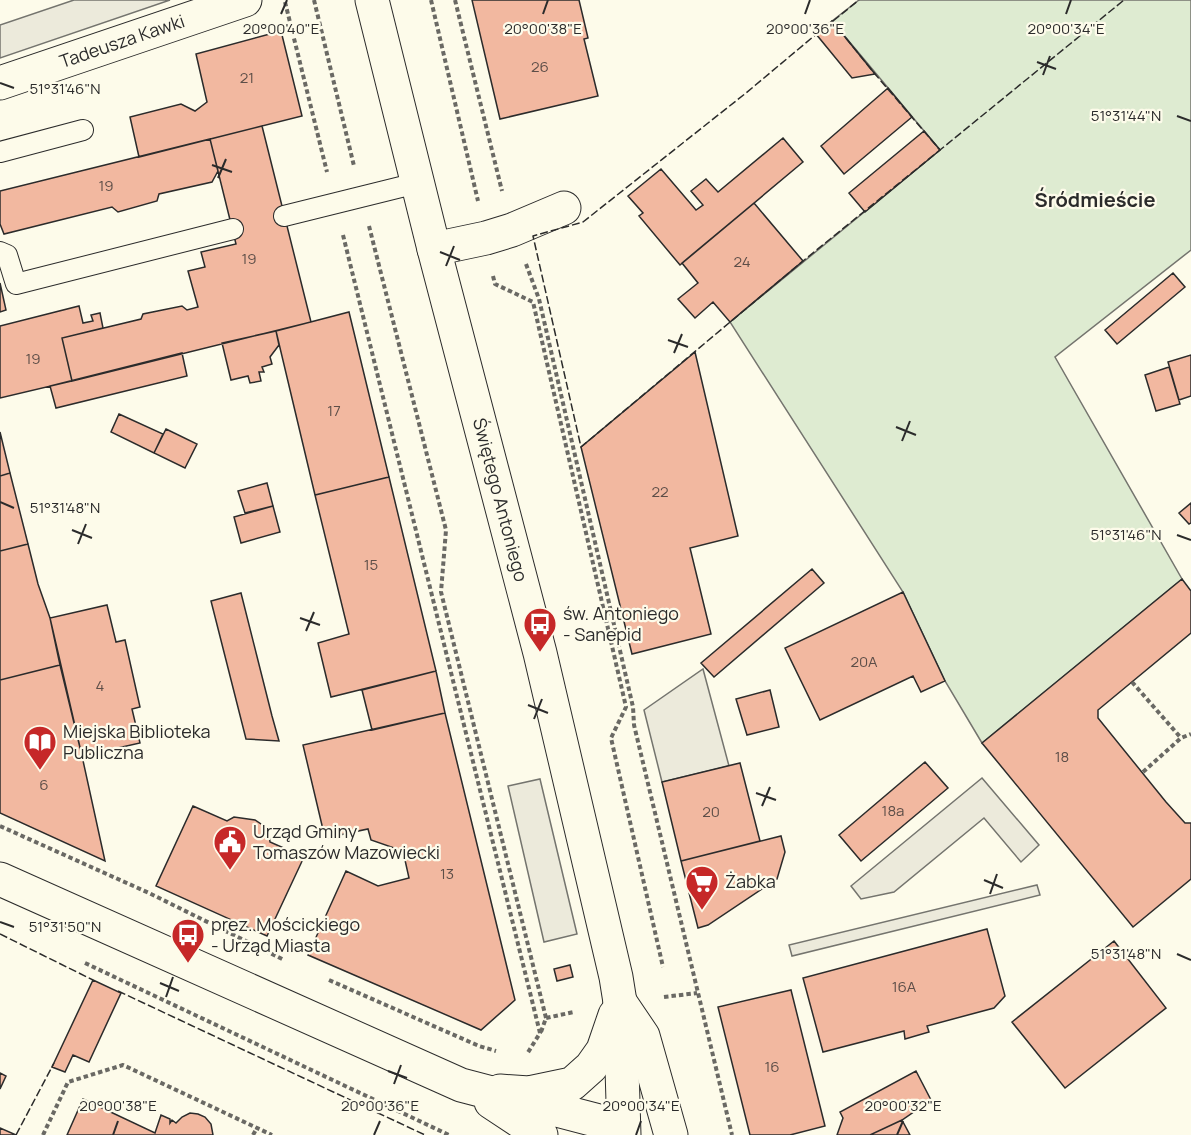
<svg xmlns="http://www.w3.org/2000/svg" width="1191" height="1135" font-family="Manrope,sans-serif">
  <style>
    .green { fill: #deebd1; stroke: #74746e; stroke-width: 1.5 }
    .parking { fill: #eceadb; stroke: #74746e; stroke-width: 1.5 }
    .building { fill: #f2b8a0; stroke: #2b2b2b; stroke-width: 1.5 }
    .lines { fill: none; stroke-linecap: round; stroke-linejoin: round }
    .service-casing { stroke: #2b2b2b; stroke-width: 22 }
    .minor-casing { stroke: #2b2b2b; stroke-width: 35 }
    .tertiary-casing { stroke: #2b2b2b; stroke-width: 35 }
    .secondary-casing { stroke: #2b2b2b; stroke-width: 35 }
    .path { stroke: #6a6964; stroke-width: 4; stroke-dasharray: 4.5 3; stroke-linecap: butt }
    .service { stroke: #fdfbea; stroke-width: 20 }
    .minor { stroke: #fdfbea; stroke-width: 33 }
    .tertiary { stroke: #fdfbea; stroke-width: 33 }
    .secondary { stroke: #fdfbea; stroke-width: 33 }
    .fence { stroke: #2b2b2b; stroke-width: 1.5; stroke-dasharray: 8 3; stroke-linecap: butt }
    .ticks { fill: none; stroke: #2b2b2b; stroke-width: 2 }
    .labels { text-anchor: middle; stroke-width: 4.5; stroke-linejoin: round; paint-order: stroke }
    .number-label { font-size: 15px; fill: #5d4e48 }
    .street-label { font-size: 18px; fill: #2b2b2b; stroke: #fdfbea }
    .poi-label { font-size: 18px; fill: #2b2b2b; stroke: #fdfbea; text-anchor: start }
    .neighbourhood-label { font-size: 20px; font-weight: bold; fill: #2b2b2b; stroke: #fdfbea }
    .ticks-label { font-size: 15px; text-anchor: middle; fill: #2b2b2b; stroke: #fdfbea; stroke-width: 4.5; stroke-linejoin: round; paint-order: stroke }
  </style>
  <rect width="100%" height="100%" fill="#fdfbea"/>
  <path class="green" d="M859,0H1191V250L1055,357L1182,579L982,743L945,681L903,592L730,322L940,150L832,21Z"/>
  <path class="parking" d="M74,0H170L0,58V25Z
    M703,669L729,766L662,782L644,710Z
    M982,778L1039,845L1021,862L984,818L894,892L861,899L851,886Z
    M540,779L577,934L544,942L508,786Z
    M1037,885L1040,895L792,956L789,945Z"/>
  <path class="building" d="M472,0H579L588,38L584,39L598,96L500,119Z
    M832,21L875,74L852,78L816,34Z
    M281,31L302,116L139,157L130,117L181,104L195,111L207,102L196,54Z
    M888,88L912,117L844,174L821,146Z
    M262,126L311,322L72,381L62,338L141,319L143,314L182,306L187,310L198,307L188,271L205,267L201,252L236,244L210,139Z
    M924,131L940,150L865,212L849,193Z
    M783,138L803,162L680,265L639,216L643,213L628,196L661,169L696,210L703,205L691,191L706,179L718,192Z
    M210,139L218,171L212,182L159,194L157,201L118,212L112,207L4,234L0,224V191Z
    M754,203L803,261L730,322L713,302L695,318L678,299L698,283L682,263Z
    M1173,273L1185,287L1117,344L1105,330Z
    M0,283L6,310L0,312Z
    M79,306L83,323L93,321L91,315L100,313L103,328L62,338L72,381L0,398V326Z
    M349,312L389,477L315,495L276,331Z
    M276,331L279,345L270,357L272,364L262,367L264,372H259L261,381L250,383L248,376L231,380L222,343Z
    M695,352L738,536L690,548L711,634L632,654L581,447Z
    M182,353L187,376L56,408L50,386Z
    M1191,355V396L1179,400L1168,362Z
    M1169,367L1180,404L1156,411L1145,375Z
    M119,414L163,434L154,453L111,432Z
    M166,429L197,444L185,468L154,453Z
    M0,432L10,473L0,476Z
    M10,473L28,544L0,551V476Z
    M389,477L436,671L331,697L318,643L349,634L315,495Z
    M267,483L273,506L245,513L238,491Z
    M1191,503V523L1189,524L1179,513Z
    M273,506L280,532L241,543L234,517Z
    M28,544L38,584L50,618L60,665L0,680V551Z
    M812,569L824,583L714,677L701,663Z
    M1182,579L1191,591V633L1098,710V718L1166,802L1185,823H1191V879L1133,927L982,743Z
    M903,592L945,681L921,692L913,676L820,720L785,648Z
    M241,593L272,716L279,741L246,739L211,601Z
    M107,605L116,642L125,640L140,707L132,709L140,743L82,756L50,618Z
    M60,665L82,756L105,861L0,813V680Z
    M436,671L445,713L372,730L362,690Z
    M770,690L779,727L747,735L736,699Z
    M445,713L515,1000L481,1030L308,955L346,871L378,886L409,878L403,851L371,840L368,829L325,838L303,745Z
    M925,762L948,788L861,861L839,835Z
    M740,763L760,841L681,861L662,782Z
    M193,806L227,821L234,817L255,820L264,826L269,834L270,842L304,857L267,936L156,886Z
    M781,836L785,852L777,879L708,925L698,928L681,861Z
    M987,929L1005,996L994,1008L927,1026L929,1032L905,1039L904,1031L823,1052L803,978Z
    M1114,941L1166,1008L1065,1088L1012,1022Z
    M570,965L573,977L557,981L554,969Z
    M93,980L121,993L89,1062L73,1055L65,1072L52,1067Z
    M791,990L825,1126L790,1135H750L718,1007Z
    M916,1071L931,1100L902,1120L870,1135H837L843,1118L840,1112Z
    M0,1073L6,1076L0,1089Z
    M83,1099L155,1133L161,1115L170,1119V1123L172,1120L176,1123L182,1117L190,1113L198,1114L205,1117L211,1124L213,1135H67Z
    M902,1120L910,1135H870Z
    M0,1128L16,1135H0Z"/>
  <g class="lines">
    <g class="service-casing">
      <path id="service" d="M0,152L83,130
        M284,216L417,183
        M0,252L7,255L16,284L233,229"/>
    </g>
    <g class="minor-casing">
      <g id="minor">
        <path id="s1" d="M0,83L245,0"/>
        <path d="M434,249L486,238L512,230L564,208"/>
      </g>
    </g>
    <g class="tertiary-casing">
      <g id="tertiary">
        <path id="s2" d="M372,0L434,249L540,653L616,977L620,1002L624,1135"/>
        <path d="M620,1002L643,1036L671,1135"/>
        <path d="M500,1091L529,1093L572,1084L591,1067L603,1050L615,1015"/>
      </g>
    </g>
    <g class="secondary-casing">
      <path id="secondary" d="M0,879L461,1085L595,1120L613,1127L622,1135
        M491,1102L541,1135"/>
    </g>
    <path class="path" d="M314,0L354,166
      M431,0L478,201
      M455,0L502,191
      M285,2L327,172
      M369,226L446,530L441,592L546,1018
      M343,235L540,1033L527,1054
      M526,264L539,299L633,707L634,725L732,1135
      M493,276L495,284L533,302L626,707L611,738L663,967
      M1132,682L1181,738
      M1143,772L1181,738L1191,734
      M0,826L149,893L284,960
      M85,963L449,1135
      M329,980L479,1046L496,1051
      M664,997L697,993
      M541,1032L546,1018L574,1012
      M43,1135L68,1082L123,1065L272,1135
      M253,1135L257,1128"/>
    <use href="#service" class="service"/>
    <use href="#minor" class="minor"/>
    <use href="#tertiary" class="tertiary"/>
    <use href="#secondary" class="secondary"/>
    <path class="fence" d="M832,21L875,74L940,150L803,261L581,447L533,236L583,222L746,93Z
      M833,21L859,0
      M938,148L940,150L1124,0
      M0,934L93,980
      M118,991L425,1135
      M16,1135L54,1063"/>
  </g>
  <path class="ticks" d="M281,14L287,0M543,14L548,0M805,14L810,0M1066,14L1071,0M1037,62L1056,69M1043,75L1050,56M0,83L14,88M1177,116L1191,121M212,165L232,172M218,178L226,159M440,252L460,260M446,266L454,246M668,340L688,347M674,353L682,334M896,427L916,435M902,441L910,421M0,502L14,508M72,530L92,538M1177,535L1191,540M78,544L86,524M300,618L320,625M306,631L314,612M528,705L548,713M534,719L542,699M756,793L776,800M762,806L770,787M984,880L1003,888M990,894L997,874M0,922L14,927M1177,954L1191,960M160,983L179,991M166,997L173,977M388,1071L407,1078M394,1084L401,1065M113,1135L118,1121M374,1135L380,1121M636,1135L641,1121M897,1135L903,1121"/>
  <defs>
    <g id="bus-pin" transform="scale(1.725)"><path d="M0 17L-7.5 6A9.5 9.5 0 1 1 7.5 6Z" fill="#c62828" stroke="#fdfbea"/><path d="M-5-6H5V4H4V6H2V4H-2V6H-4V4H-5ZM-3.5-4V0h7V-4ZM-3.5 1.2v1.5H-2V1.2ZM2 1.2v1.5H3.5V1.2Z" fill="#fff"/></g>
    <g id="library-pin" transform="scale(1.725)"><path d="M0 17L-7.5 6A9.5 9.5 0 1 1 7.5 6Z" fill="#c62828" stroke="#fdfbea"/><path d="M-6-4Q-3-5.5-.7-3.5V5Q-3 3-6 4ZM6-4Q3-5.5 .7-3.5V5Q3 3 6 4Z" fill="#fff"/></g>
    <g id="civic-pin" transform="scale(1.725)"><path d="M0 17L-7.5 6A9.5 9.5 0 1 1 7.5 6Z" fill="#c62828" stroke="#fdfbea"/><path d="M-.6-6.5H3V-4.5H.6V-3L4-1V1h2V6H-6V1h2V-1L-.6-3ZM-1.2 2.5V6h2.4V2.5Z" fill="#fff"/></g>
    <g id="supermarket-pin" transform="scale(1.725)"><path d="M0 17L-7.5 6A9.5 9.5 0 1 1 7.5 6Z" fill="#c62828" stroke="#fdfbea"/><path d="M-6-5.5h2.5l.6 2H6L4.5 2H-2.5L-4.4-4H-6ZM-1.5 3.2a1.3 1.3 0 1 0 .1 0ZM3 3.2a1.3 1.3 0 1 0 .1 0Z" fill="#fff"/></g>
  </defs>
  <g fill-rule="evenodd">
    <use href="#bus-pin" x="540" y="624"/>
    <use href="#library-pin" x="40" y="742"/>
    <use href="#civic-pin" x="230" y="842"/>
    <use href="#supermarket-pin" x="702" y="882"/>
    <use href="#bus-pin" x="188" y="935"/>
  </g>
  <g class="labels">
    <g class="number-label">
      <text x="540" y="72">26</text>
      <text x="247" y="83">21</text>
      <text x="106" y="191">19</text>
      <text x="249" y="264">19</text>
      <text x="742" y="267">24</text>
      <text x="33" y="364">19</text>
      <text x="334" y="416">17</text>
      <text x="660" y="497">22</text>
      <text x="371" y="570">15</text>
      <text x="864" y="667">20A</text>
      <text x="100" y="691">4</text>
      <text x="1062" y="762">18</text>
      <text x="44" y="790">6</text>
      <text x="893" y="816">18a</text>
      <text x="711" y="817">20</text>
      <text x="447" y="879">13</text>
      <text x="904" y="992">16A</text>
      <text x="772" y="1072">16</text>
    </g>
    <g class="street-label">
      <text dy="6" stroke="none"><textPath href="#s1" startOffset="129">Tadeusza Kawki</textPath></text>
      <text dy="6" stroke="none"><textPath href="#s2" startOffset="516">Świętego Antoniego</textPath></text>
    </g>
    <g class="poi-label">
      <text x="563" y="620">św. Antoniego<tspan x="563" dy="21">- Sanepid</tspan></text>
      <text x="63" y="738">Miejska Biblioteka<tspan x="63" dy="21">Publiczna</tspan></text>
      <text x="253" y="838">Urząd Gminy<tspan x="253" dy="21">Tomaszów Mazowiecki</tspan></text>
      <text x="725" y="888">Żabka</text>
      <text x="211" y="931">prez. Mościckiego<tspan x="211" dy="21">- Urząd Miasta</tspan></text>
    </g>
    <g class="neighbourhood-label">
      <text x="1095" y="207">Śródmieście</text>
    </g>
  </g>
  <g class="ticks-label">
    <text x="281" y="34">20°00'40"E</text>
    <text x="543" y="34">20°00'38"E</text>
    <text x="805" y="34">20°00'36"E</text>
    <text x="1066" y="34">20°00'34"E</text>
    <text x="65" y="94">51°31'46"N</text>
    <text x="1126" y="121">51°31'44"N</text>
    <text x="65" y="513">51°31'48"N</text>
    <text x="1126" y="540">51°31'46"N</text>
    <text x="65" y="932">51°31'50"N</text>
    <text x="1126" y="959">51°31'48"N</text>
    <text x="118" y="1111">20°00'38"E</text>
    <text x="380" y="1111">20°00'36"E</text>
    <text x="641" y="1111">20°00'34"E</text>
    <text x="903" y="1111">20°00'32"E</text>
  </g>
</svg>
